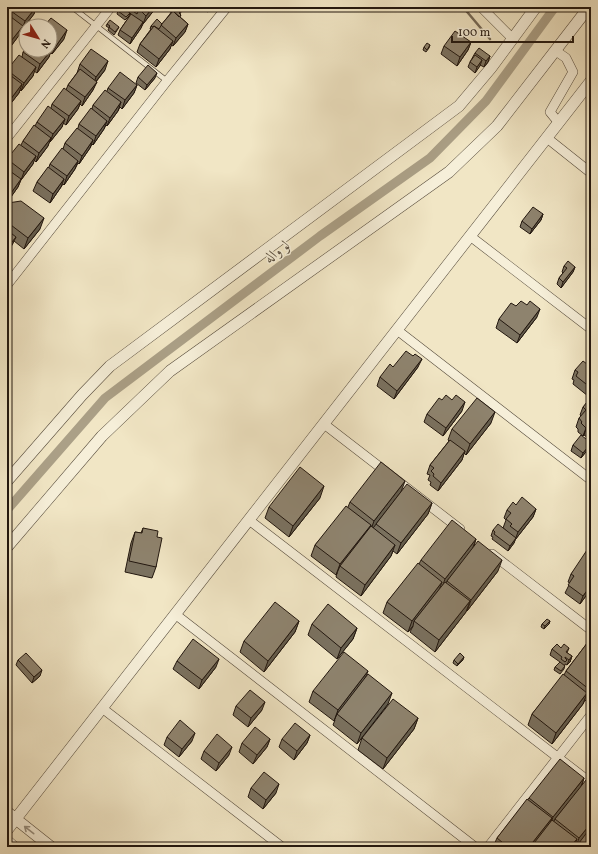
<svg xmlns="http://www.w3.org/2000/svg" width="598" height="854" font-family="Vollkorn,Amiri,serif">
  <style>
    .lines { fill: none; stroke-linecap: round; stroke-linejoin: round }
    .stream { stroke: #746957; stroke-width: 2.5 }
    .canal { stroke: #aba087; stroke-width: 9 }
    .service-casing { stroke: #564b3c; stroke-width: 6 }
    .minor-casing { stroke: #564b3c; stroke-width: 10 }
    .tertiary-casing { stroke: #564b3c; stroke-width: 12 }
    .service { stroke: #f6efd9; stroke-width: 4.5 }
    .minor { stroke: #f6efd9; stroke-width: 9 }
    .tertiary { stroke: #f6efd9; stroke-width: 11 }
    .wall { fill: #7a715f; stroke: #22170f }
    .shaded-wall { fill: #635c4d; stroke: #22170f }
    .building { fill: #8e836e; stroke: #22170f }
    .oneway { stroke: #978e7e }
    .labels { text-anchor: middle; stroke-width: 3; stroke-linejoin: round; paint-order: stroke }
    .water-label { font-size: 15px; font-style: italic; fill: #594e3f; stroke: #f6efd9 }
  </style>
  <rect width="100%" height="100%" fill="#f1e6c5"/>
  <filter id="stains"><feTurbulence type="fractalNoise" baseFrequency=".005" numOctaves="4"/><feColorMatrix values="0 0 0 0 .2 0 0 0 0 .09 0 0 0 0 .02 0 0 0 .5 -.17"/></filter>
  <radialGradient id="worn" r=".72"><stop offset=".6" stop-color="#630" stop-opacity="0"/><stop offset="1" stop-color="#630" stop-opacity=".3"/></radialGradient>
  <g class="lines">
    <path class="stream" d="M463,7L490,39"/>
    <path class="canal" d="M7,510L105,398L320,236L430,158L486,101L555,7"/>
    <g class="service-casing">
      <path id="service" d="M72,7L167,81"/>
    </g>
    <g class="minor-casing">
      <path id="minor" d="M481,7L513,39
        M556,51L566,58L573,72L550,112L559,123
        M7,138L111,7
        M547,138L591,173
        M470,236L591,329
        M7,285L167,81L227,7
        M397,330L591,480
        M324,424L460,529
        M249,520L591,783
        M492,554L591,630
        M175,614L475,847
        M102,708L282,847
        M488,847L591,715"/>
    </g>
    <g class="tertiary-casing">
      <path id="tertiary" d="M7,481L82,395L110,366L459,106L491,68L536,7
        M7,547L102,436L170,371L449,172L497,126L589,7
        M7,812L51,847
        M7,830L591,81
        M7,841L14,847"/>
    </g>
    <use href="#service" class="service"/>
    <use href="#minor" class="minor"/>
    <use href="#tertiary" class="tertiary"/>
  </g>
  <path class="wall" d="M10,7H36L34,14L22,29L20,34L8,50L7,49V12Z
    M132,7H156L155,9L143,24L141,28L130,44L118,35L120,30L131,14L130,13L129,16L125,20L117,14L118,11L129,12Z
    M200,7H212L208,12Z
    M507,7H513L511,10Z
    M182,10L180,14L181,15L180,17L188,24L185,32L173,46L171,45L170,49L156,67L137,52L140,44L151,29H150L151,26L162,24L170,14L171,12Z
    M107,24L119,27L118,29L114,35L108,30L109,28L106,26Z
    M50,26L64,39L52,54L50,52L49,57L37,73L34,71L33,76L21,91L20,90L19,93L8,107L7,110V70L22,57L23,52L50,50Z
    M471,42L468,50L457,66L441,54L444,46Z
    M430,45L429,48L426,52L423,50L424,47Z
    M475,53L490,56L488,62L484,67L480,65L475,73L468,67L470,62Z
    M80,64L105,70L96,82L93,90L82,106L80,104L78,109L66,125L63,123L62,127L50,142H49L48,146L36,162L34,160L33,164L21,180L18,187L8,201H7V159L21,145L23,141L35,126L37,122L51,108L52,104L66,90L68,85L77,73Z
    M138,77L155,78L145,90L136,83Z
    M137,85L134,93L122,109L120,107L118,111L107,126L106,125L104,129L93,145L92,144L90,148L79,164L78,163L75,169L64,185L63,184L61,187L50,203L33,191L37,182L49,167L50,164L63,149L65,143L78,128L79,124L92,109L93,105L107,91L108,88Z
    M7,204L40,229L24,249L14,241L12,245L7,252Z
    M543,214L541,220L530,234L520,227L522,221Z
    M564,266L575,267L573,272L561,288L557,284L559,278L563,273L562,272Z
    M516,306L537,317L517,343L496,328L499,319Z
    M413,356L418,367L394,399L377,386L380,377L393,367Z
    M591,359V393L588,396L573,384L574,380L572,379L575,370L587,364Z
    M591,399V440L584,435L583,436L578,432V429L576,427L579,418L581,416L580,415L583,407Z
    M442,400L462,411L443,436L424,422L427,414Z
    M491,423L466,455L464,453L462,460L438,491L430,485L431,482L428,480L430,475L427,474L430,465L449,441L448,440L452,429Z
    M573,445L589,448L581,458L571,451Z
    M401,492L432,503L428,514L397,554L393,551L391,556L361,596L336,577L337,573L336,575L311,556L315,545L348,507L350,502Z
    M320,498L289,537L265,518L269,507Z
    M516,505L536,509L533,517L515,540L514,543L508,551L492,539L493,537L491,536L493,530L508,532L503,528L506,520L504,518L507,510Z
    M143,528L157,537L156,567L152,578L125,572L131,543L135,532L141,533Z
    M476,539L474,546L498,571L467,611L466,610V612L435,652L410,632L413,626L408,632L383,613L387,602L419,564L421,560Z
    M591,552V589L580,604L565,593L570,583L568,582L571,574Z
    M299,621L295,632L264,672L240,652L244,641Z
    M550,621L549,624L544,629L541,627L542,624Z
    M312,624L357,628L353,639L337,659L308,635Z
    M591,638V695L586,701L585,700L583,704L552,744L528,725L532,714L564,675L566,671Z
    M561,648H569L567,653L572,656L570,662L567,665L565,664L564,669L560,674L554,670L555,667L560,662L550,655L552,649Z
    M18,660L40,676L32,683L16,665Z
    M454,660H463L457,666L453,663Z
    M177,661L216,667L199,689L173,669Z
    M366,676L388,704L357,744L333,725L335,720L334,721L309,702L313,691Z
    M236,706L262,710L248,727L233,715Z
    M418,718L414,729L383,769L358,750L362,738Z
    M310,735L307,743L294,760L279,747L282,739Z
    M167,737L192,741L179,757L164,745Z
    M270,739L267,747L253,764L239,752L242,743Z
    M204,751L229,755L216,771L201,759Z
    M584,778L582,785L591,847H493L497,838L529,798Z
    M251,788L276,793L263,809L248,797Z"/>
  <path class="shaded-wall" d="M36,7L34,14L22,30L25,21Z
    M153,7H156L155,9L143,24L146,16Z
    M209,7H212L208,12Z
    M143,22L141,28L130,44L132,38Z
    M188,24L185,32L173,46L176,38Z
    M23,26L20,34L8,50L11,41Z
    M67,30L64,39L52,54L56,46Z
    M173,41L170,49L156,67L159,59Z
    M471,42L468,50L457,66L460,57Z
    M52,49L49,57L37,73L40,64Z
    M490,56L488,62L484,67L486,61Z
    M482,60L480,66L475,73L477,67Z
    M108,61L105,70L93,85L96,77Z
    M36,67L33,76L21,91L24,83Z
    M157,73L155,78L145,90L147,85Z
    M97,82L93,90L82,106L85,97Z
    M22,84L19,93L8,107L7,110V107L10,100Z
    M137,85L134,93L122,109L125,100Z
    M81,101L78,109L66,125L69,116Z
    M121,102L118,111L107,126L110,118Z
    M65,119L62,127L50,142L53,134Z
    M107,121L104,129L93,145L96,136Z
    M51,138L48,146L36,162L39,153Z
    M93,140L90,148L79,164L82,156Z
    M36,156L33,164L21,180L24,172Z
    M78,161L75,169L64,185L67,176Z
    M21,179L18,187L8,201L11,193Z
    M64,179L61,187L50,203L53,194Z
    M543,214L541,220L530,234L532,229Z
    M44,218L40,229L24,249L28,238Z
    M16,237L12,245L7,252V248Z
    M575,267L573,272L561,288L563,282Z
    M540,309L537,317L517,343L520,335Z
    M422,359L418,367L394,399L397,391Z
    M465,402L462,411L443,436L446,428Z
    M495,412L491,423L466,455L470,444Z
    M587,426L584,435L583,436L586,428Z
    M591,443L589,448L581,458L583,453Z
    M465,451L462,460L438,491L441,483Z
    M405,481L401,492L370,532L374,521Z
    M324,486L320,498L289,537L293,526Z
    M432,503L428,514L397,554L401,543Z
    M536,509L533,517L515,540L518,532Z
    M371,525L367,536L340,566L337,573L336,575L340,564Z
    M516,538L514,543L508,551L510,546Z
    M476,539L472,550L447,581L445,585L441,590L445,579Z
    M395,545L391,556L361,596L365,585Z
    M502,560L498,571L467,611L471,600Z
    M442,582L438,593L414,621L413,626L408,632L412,621Z
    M591,585V589L580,604L583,596Z
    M470,601L466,612L435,652L439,640Z
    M299,621L295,632L264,672L268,661Z
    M550,621L549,624L544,629L545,626Z
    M357,628L353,639L337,659L341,648Z
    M572,656L570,662L567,665L569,660Z
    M464,657L463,660L457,666L458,664Z
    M219,659L216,667L199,689L202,680Z
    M42,670L40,676L32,683L34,677Z
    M368,671L364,682L337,714L334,721L338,710Z
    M591,689V695L586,701L590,690Z
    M392,693L388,704L357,744L361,733Z
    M587,693L583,704L552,744L556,733Z
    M265,702L262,710L248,727L251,718Z
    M418,718L414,729L383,769L387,758Z
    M195,733L192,741L179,757L182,749Z
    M310,735L307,743L294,760L297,751Z
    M270,739L267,747L253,764L257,755Z
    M232,747L229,755L216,771L219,763Z
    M584,778L580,789L555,819L553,823L549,828L553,817Z
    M279,784L276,793L263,809L266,800Z
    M552,818L548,829L534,847H529Z
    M591,823V829L576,847L579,838Z
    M577,839L574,847H570Z"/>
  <path class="building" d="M10,7H36L25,21L8,9Z
    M121,7H122L130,13L126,17L118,11Z
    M132,7H135L139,9L137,14L130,9Z
    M141,7H153L146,16L139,9Z
    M175,7H178L182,10L179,13L181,15L179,17L173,11L172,12H171Z
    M173,11L188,24L176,38L161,25Z
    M7,14L23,26L11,41L7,38Z
    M131,14L143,22L132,38L120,30Z
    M51,18L67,30L56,46L50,42V26H44Z
    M157,19L162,24L159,29L154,26L152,27L151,26Z
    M110,20L119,27L115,32L109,27L110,26L107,24Z
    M154,26L173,41L159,59L140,44Z
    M455,31L471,42L460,57L444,46Z
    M427,43L430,45L427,50L424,47Z
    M26,48V50H50V48L52,49L40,64L23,52Z
    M479,48L490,56L486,61L475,53Z
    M91,49L108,61L96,77L80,64Z
    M19,55L36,67L24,83L7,70Z
    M475,55L482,60L477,67L470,62Z
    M148,65L157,73L147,85L138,77Z
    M80,69L97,82L85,97L68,85Z
    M120,72L137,85L125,100L108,88Z
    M7,73L22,84L10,100L7,97Z
    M64,88L81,101L69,116L52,104Z
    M105,90L121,102L110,118L93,105Z
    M48,106L65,119L53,134L37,122Z
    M91,108L107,121L96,136L79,124Z
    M34,125L51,138L39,153L23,141Z
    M77,128L93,140L82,156L65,143Z
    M19,144L36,156L24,172L7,159Z
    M62,148L78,161L67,176L50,164Z
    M48,167L64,179L53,194L37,182Z
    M7,169L21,179L11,193L7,190Z
    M21,201L44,218L28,238L7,222V204L8,203Z
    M533,207L543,214L532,229L522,221Z
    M7,230L16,237L7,248Z
    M568,261L575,267L563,282L559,278L567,268L564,266Z
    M521,301L527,305L530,301L540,309L520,335L499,319L511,303L516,306Z
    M406,351L413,356L415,354L422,359L397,391L380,377L390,364L393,367Z
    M591,359V388L576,376L578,372L575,370L583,361L587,364Z
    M446,395L452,400L456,395L465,402L446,428L427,414L439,398L442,400Z
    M477,398L495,412L470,444L452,429Z
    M590,398L591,399V429L587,426L586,428L581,423L582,422L579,418L586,410L583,407Z
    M581,435L591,443L583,453L573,445Z
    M450,440L465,451L441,483L433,476L434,474L431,471L434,468L430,465Z
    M381,462L405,481L374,521L350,502Z
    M300,467L324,486L293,526L269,507Z
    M407,484L432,503L401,543L376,524Z
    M522,497L536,509L518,532L510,526L512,524L506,519L511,513L507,510L513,502L516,505Z
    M346,506L371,525L340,564L315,545Z
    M452,520L476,539L445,579L421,560Z
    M498,524L516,538L510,546L494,534L495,532L493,530Z
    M371,526L395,545L365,585L340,566Z
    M143,528L158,531L157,537L162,538L156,567L129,561L135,532L142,533Z
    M478,541L502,560L471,600L447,581Z
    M587,550L591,552V585L583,596L568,585L574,576L571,574Z
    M418,563L442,582L412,621L387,602Z
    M445,582L470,601L439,640L414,621Z
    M275,602L299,621L268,661L244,641Z
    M328,604L357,628L341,648L312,624Z
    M547,619L550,621L545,626L542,624Z
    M591,638V689L590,690L566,671Z
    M193,639L219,659L202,680L177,661Z
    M557,644L561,648L564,644L569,648L566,652L572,656L569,660L565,657V658L567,660L565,662L561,659L562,657L552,649Z
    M344,652L368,671L338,710L313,691Z
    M26,653L42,670L34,677L18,660Z
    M460,653L464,657L458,664L454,660Z
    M560,662L565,666L561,671L555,667Z
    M368,674L392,693L361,733L337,714Z
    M563,674L587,693L556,733L532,714Z
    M250,690L265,702L251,718L236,706Z
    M393,699L418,718L387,758L362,738Z
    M180,720L195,733L182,749L167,737Z
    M295,723L310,735L297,751L282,739Z
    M255,727L270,739L257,755L242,743Z
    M217,734L232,747L219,763L204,751Z
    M560,759L584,778L553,817L529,798Z
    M264,772L279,784L266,800L251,788Z
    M586,780L591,784V823L579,838L555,819Z
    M527,799L552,818L529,847H508L497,838Z
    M552,820L577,839L570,847H531Z
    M591,827V847H576Z"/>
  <defs><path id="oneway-shaft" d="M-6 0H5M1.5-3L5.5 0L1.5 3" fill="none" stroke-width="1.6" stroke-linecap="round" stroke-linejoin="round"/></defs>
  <use class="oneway" href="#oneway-shaft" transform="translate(29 830) rotate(-142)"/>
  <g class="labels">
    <g class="water-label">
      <text transform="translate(277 251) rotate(-37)" y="5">لو واله</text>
    </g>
  </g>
  <rect width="598" height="854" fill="none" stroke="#f1e6c5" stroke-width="24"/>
  <rect x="8" y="8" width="582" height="838" fill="none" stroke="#22170f" stroke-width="2"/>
  <rect x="12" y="12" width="574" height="830" fill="none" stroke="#22170f"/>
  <g transform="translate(38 38) rotate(127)"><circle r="19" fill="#f6efd9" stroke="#a19988"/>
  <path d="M0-3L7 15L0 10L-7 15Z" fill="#8f2418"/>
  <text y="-6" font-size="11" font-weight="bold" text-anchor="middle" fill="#22170f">N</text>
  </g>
  <path d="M452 36v6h121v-6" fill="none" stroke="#22170f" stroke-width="2"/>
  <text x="458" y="36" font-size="12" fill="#22170f" stroke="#f6efd9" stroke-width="3" paint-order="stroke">100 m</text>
  <rect width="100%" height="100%" filter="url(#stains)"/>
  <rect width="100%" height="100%" fill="url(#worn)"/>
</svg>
